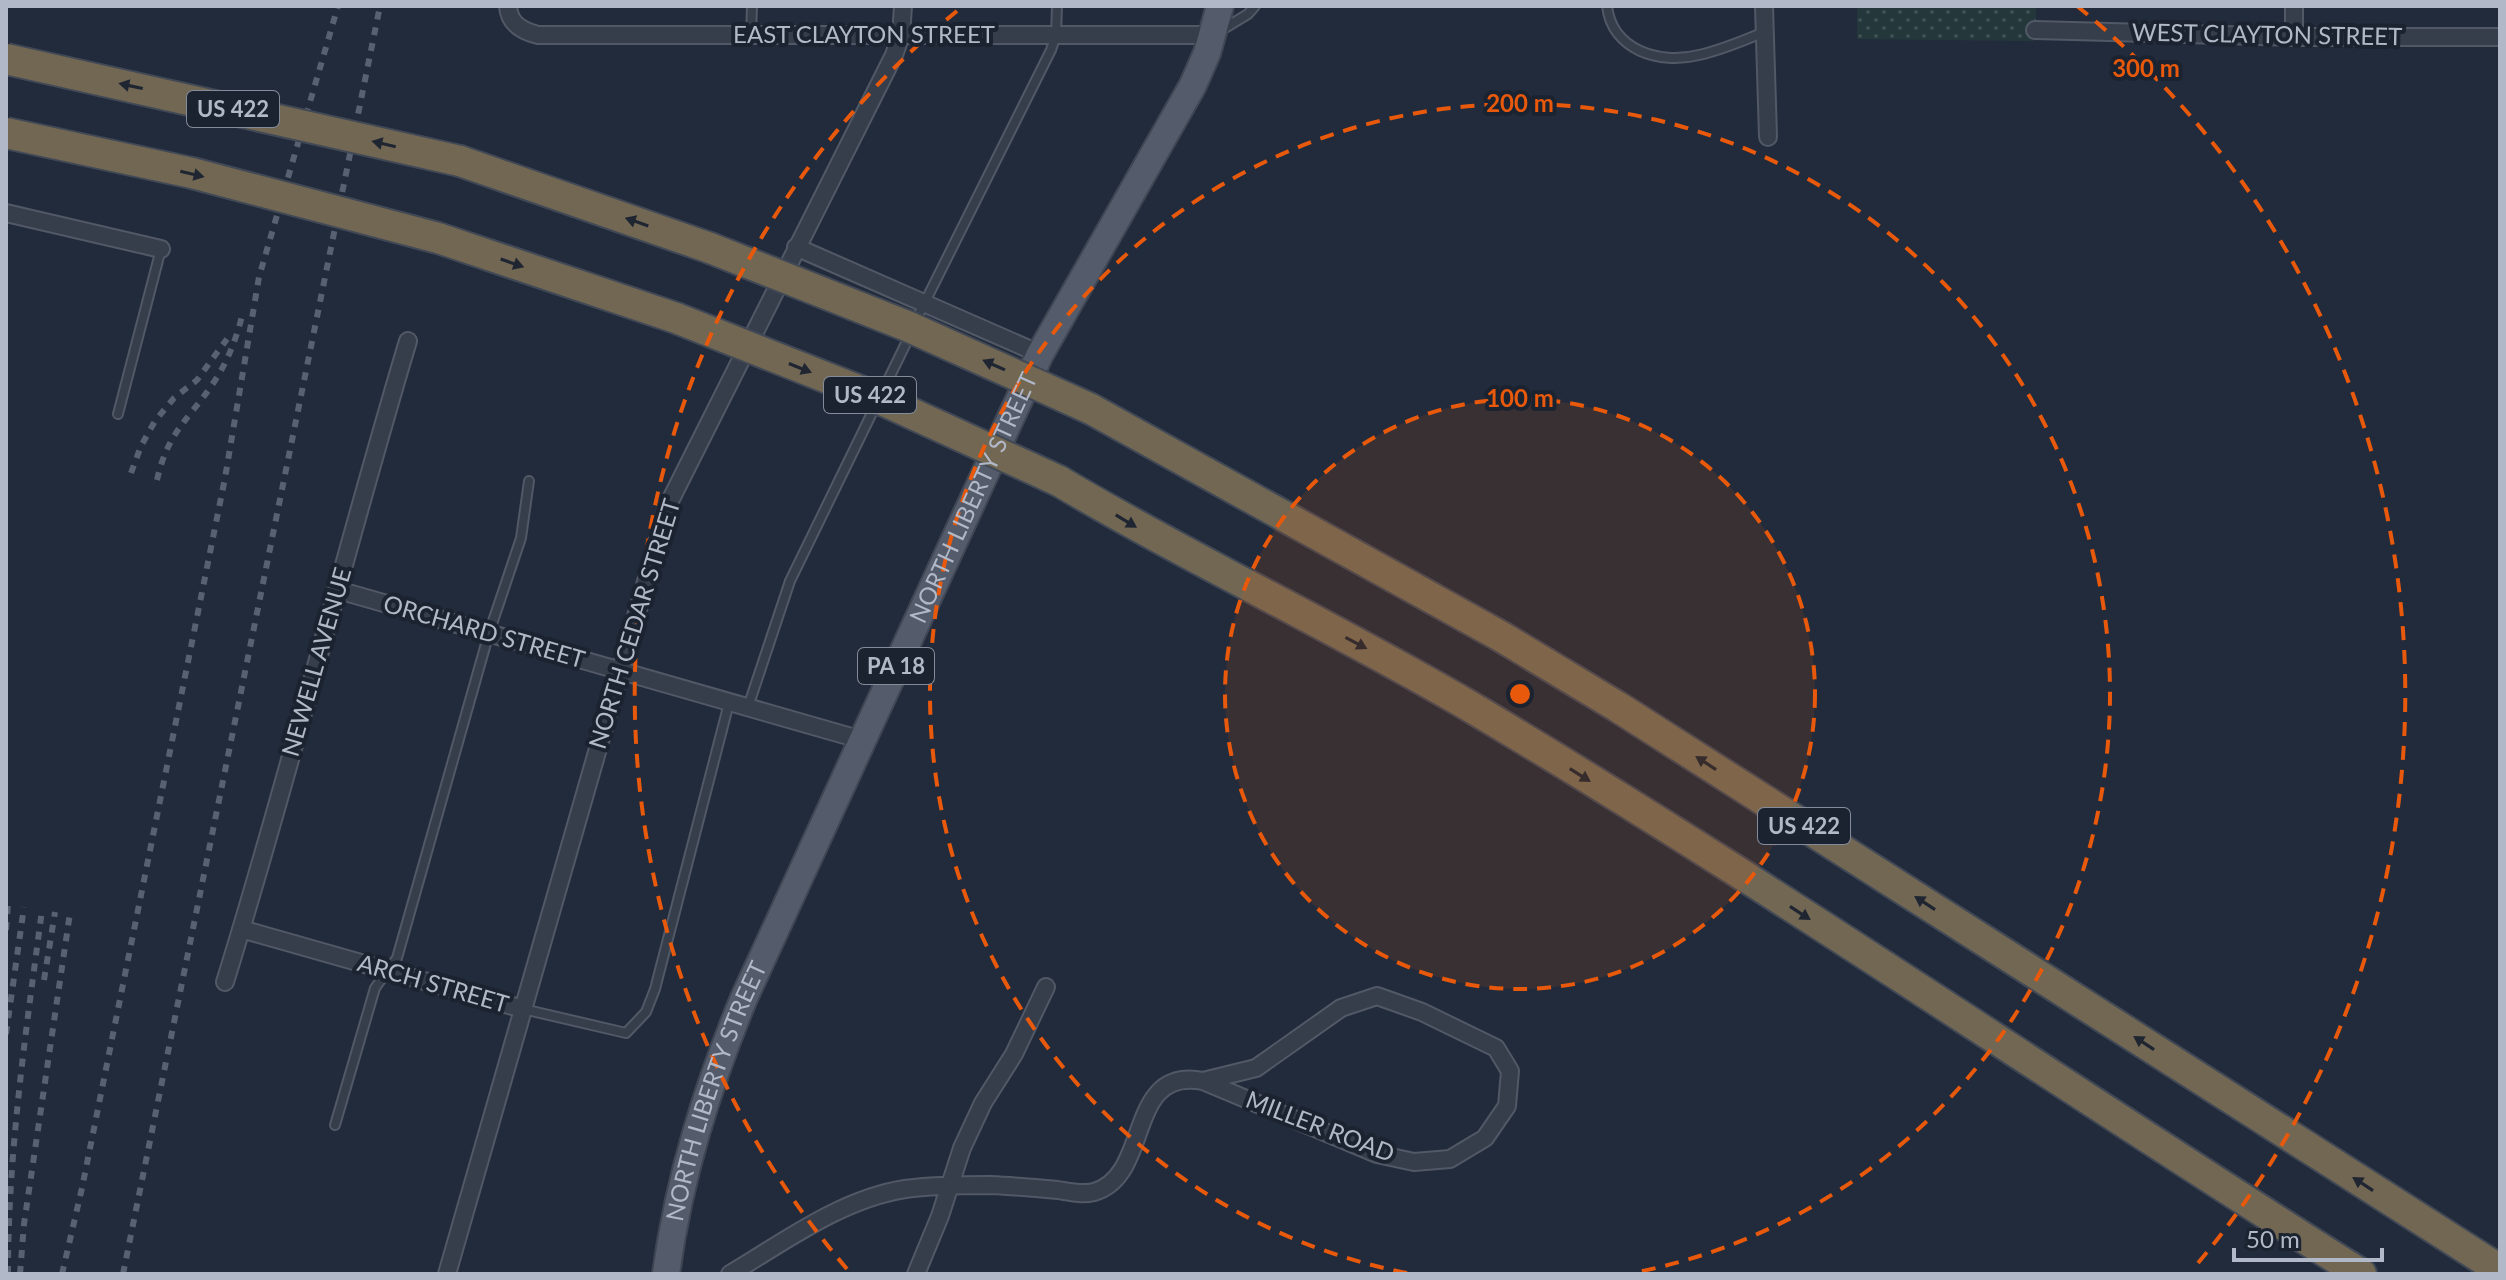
<svg xmlns="http://www.w3.org/2000/svg" width="2506" height="1280" font-family="Lato,sans-serif">
  <style>
    .park { fill: url(#park-dots) }
    .lines { fill: none; stroke-linecap: round; stroke-linejoin: round }
    .lane-casing { stroke: #515866; stroke-width: 12 }
    .street-casing { stroke: #515866; stroke-width: 20 }
    .primary-casing { stroke: #3f4654; stroke-width: 30 }
    .highway-casing { stroke: #414856; stroke-width: 34 }
    .lane { stroke: #363d4b; stroke-width: 8 }
    .street { stroke: #363d4b; stroke-width: 16 }
    .primary { stroke: #545c6b; stroke-width: 26 }
    .highway { stroke: #716753; stroke-width: 30 }
    .rail { stroke: #586172; stroke-width: 6; stroke-dasharray: 8 8; stroke-linecap: butt }
    .highway-bridge-casing { stroke: #414856; stroke-width: 34; stroke-linecap: butt }
    .highway-bridge { stroke: #716753; stroke-width: 30 }
    .oneway { fill: #1f2632 }
    .ring { fill: none; stroke: #e8590c; stroke-width: 4; stroke-dasharray: 14 10 }
    .labels { text-anchor: middle; stroke-width: 8; stroke-linejoin: round; paint-order: stroke }
    .shield { fill: #1b2330; stroke: #848b9a; stroke-width: 2 }
    .shield-label { font-size: 22px; font-weight: bold; fill: #b1b8c7 }
    .street-label { font-size: 24px; fill: #b1b8c7; stroke: #1b2330 }
    .centre { fill: #e8590c; stroke: #1b2330; stroke-width: 4 }
    .ring-label { font-size: 24px; text-anchor: middle; font-weight: bold; fill: #e8590c; stroke: #1b2330; stroke-width: 8; stroke-linejoin: round; paint-order: stroke }
  </style>
  <defs>
    <pattern id="park-dots" width="8" height="8" patternUnits="userSpaceOnUse" patternTransform="scale(2)"><rect width="8" height="8" fill="#24383c"/><path d="M2 2h.1M6 6h.1" fill="none" stroke="#415357" stroke-width="1.8" stroke-linecap="round"/></pattern>
  </defs>
  <rect width="100%" height="100%" fill="#222b3b"/>
  <path class="park" d="M1857,6H2036L2035,41L1857,39Z"/>
  <g class="lines">
    <g class="lane-casing">
      <path id="lane" d="M1607,6C1612,50 1659,65 1699,55C1721,50 1743,41 1764,32
        M1220,31L1248,14L1255,6
        M751,35L752,6
        M915,322L1051,50L1056,35L1057,6
        M118,414L161,249
        M748,707L790,581L910,335
        M523,1009L626,1033L646,1012L655,989L729,703
        M335,1125L375,988L397,958L489,633L521,538L529,481"/>
    </g>
    <g class="street-casing">
      <path id="street" d="M508,6C509,24 522,31 538,35H1213
        M1764,6L1768,137
        M2294,6V37
        M2035,30L2294,37H2500
        M6,213L161,249
        M796,247L1040,354
        M338,590L862,740
        M241,929L523,1009
        M225,982C291,770 344,554 408,341
        M447,1274L668,505L894,55L901,35L903,6
        M730,1274C784,1242 841,1199 905,1189C933,1185 963,1185 991,1185C1013,1186 1036,1188 1058,1190C1070,1192 1082,1195 1094,1192C1152,1176 1125,1066 1203,1081L1377,1154L1414,1162L1450,1159L1485,1138L1507,1106L1510,1071L1496,1048L1422,1012L1377,996L1341,1008L1256,1068L1203,1081
        M916,1274L940,1216L962,1148L983,1103L1014,1054L1046,987"/>
    </g>
    <g class="primary-casing">
      <g id="primary">
        <path id="s1" d="M666,1274C679,1177 707,1088 744,998L1040,354L1193,85L1207,53L1220,6"/>
      </g>
    </g>
    <g class="highway-casing">
      <path id="highway" d="M460,161L710,248
        M438,238L676,318
        M1091,409L1502,637L1618,707L2500,1270
        M1059,481C1195,562 1339,629 1476,710C1776,889 2065,1088 2361,1274"/>
    </g>
    <use href="#lane" class="lane"/>
    <use href="#street" class="street"/>
    <use href="#primary" class="primary"/>
    <use href="#highway" class="highway"/>
    <path class="rail" d="M131,473L141,446L155,421L174,398L197,380L227,339
      M157,480C168,431 188,421 214,382C228,361 237,337 243,312
      M6,930L8,903
      M44,980L55,912
      M6,1034L24,907
      M8,1274C8,1152 26,1031 42,910
      M20,1274L24,1224L70,913
      M62,1274L82,1188L225,478L259,277L338,6
      M123,1274L380,6"/>
    <g class="highway-bridge-casing">
      <path id="highway-bridge" d="M6,59L460,161
        M6,133L192,173L438,238
        M710,248L907,326L1091,409
        M676,318L878,398L1059,481"/>
    </g>
    <use href="#highway-bridge" class="highway-bridge"/>
  </g>
  <defs><path id="oneway-solid" d="M-6-.8H1V-3.2L6.5 0L1 3.2V.8H-6Z" transform="scale(2)"/></defs>
  <g class="oneway">
    <use href="#oneway-solid" transform="translate(131 86) rotate(-168)"/>
    <use href="#oneway-solid" transform="translate(384 144) rotate(-167)"/>
    <use href="#oneway-solid" transform="translate(192 174) rotate(13)"/>
    <use href="#oneway-solid" transform="translate(637 222) rotate(-161)"/>
    <use href="#oneway-solid" transform="translate(512 263) rotate(19)"/>
    <use href="#oneway-solid" transform="translate(994 365) rotate(-156)"/>
    <use href="#oneway-solid" transform="translate(800 368) rotate(22)"/>
    <use href="#oneway-solid" transform="translate(1126 521) rotate(31)"/>
    <use href="#oneway-solid" transform="translate(1356 643) rotate(28)"/>
    <use href="#oneway-solid" transform="translate(1706 763) rotate(-147)"/>
    <use href="#oneway-solid" transform="translate(1580 775) rotate(32)"/>
    <use href="#oneway-solid" transform="translate(1925 903) rotate(-147)"/>
    <use href="#oneway-solid" transform="translate(1800 913) rotate(33)"/>
    <use href="#oneway-solid" transform="translate(2144 1043) rotate(-147)"/>
    <use href="#oneway-solid" transform="translate(2363 1184) rotate(-147)"/>
  </g>
  <circle cx="1520" cy="694" r="295" fill="#e8590c" fill-opacity=".12"/>
  <g class="ring">
    <circle cx="1520" cy="694" r="295"/>
    <path d="M1407 1273A590 590 0 1 1 1633 1273"/>
    <path d="M847 1269A885 885 0 0 1 963 6M2077 6A885 885 0 0 1 2193 1269"/>
  </g>
  <g class="labels">
    <g class="shield">
      <rect x="187" y="91" width="92" height="36" rx="6"/>
      <rect x="824" y="377" width="92" height="36" rx="6"/>
      <rect x="858" y="648" width="76" height="36" rx="6"/>
      <rect x="1758" y="808" width="92" height="36" rx="6"/>
    </g>
    <g class="shield-label">
      <text x="233" y="117">US 422</text>
      <text x="870" y="403">US 422</text>
      <text x="896" y="674">PA 18</text>
      <text x="1804" y="834">US 422</text>
    </g>
    <g class="street-label">
      <text x="864" y="43">EAST CLAYTON STREET</text>
      <text transform="translate(2267 35) rotate(1)" y="8">WEST CLAYTON STREET</text>
      <text dy="8" stroke="none"><textPath href="#s1" startOffset="838">NORTH LIBERTY STREET</textPath></text>
      <text transform="translate(635 624) rotate(-73)" y="8">NORTH CEDAR STREET</text>
      <text transform="translate(484 632) rotate(16)" y="8">ORCHARD STREET</text>
      <text transform="translate(317 662) rotate(-74)" y="8">NEWELL AVENUE</text>
      <text transform="translate(433 984) rotate(16)" y="8">ARCH STREET</text>
      <text dy="8" stroke="none"><textPath href="#s1" startOffset="190">NORTH LIBERTY STREET</textPath></text>
      <text transform="translate(1320 1127) rotate(21)" y="8">MILLER ROAD</text>
    </g>
  </g>
  <circle cx="1520" cy="694" r="12" class="centre"/>
  <g class="ring-label">
    <text x="2146" y="77">300 m</text>
    <text x="1520" y="112">200 m</text>
    <text x="1520" y="407">100 m</text>
  </g>
  <rect width="2506" height="1280" fill="none" stroke="#b1b8c7" stroke-width="16"/>
  <path d="M2234 1248v12h148v-12" fill="none" stroke="#b1b8c7" stroke-width="4"/>
  <text x="2246" y="1248" font-size="24" fill="#b1b8c7" stroke="#1b2330" stroke-width="6" paint-order="stroke">50 m</text>
</svg>
